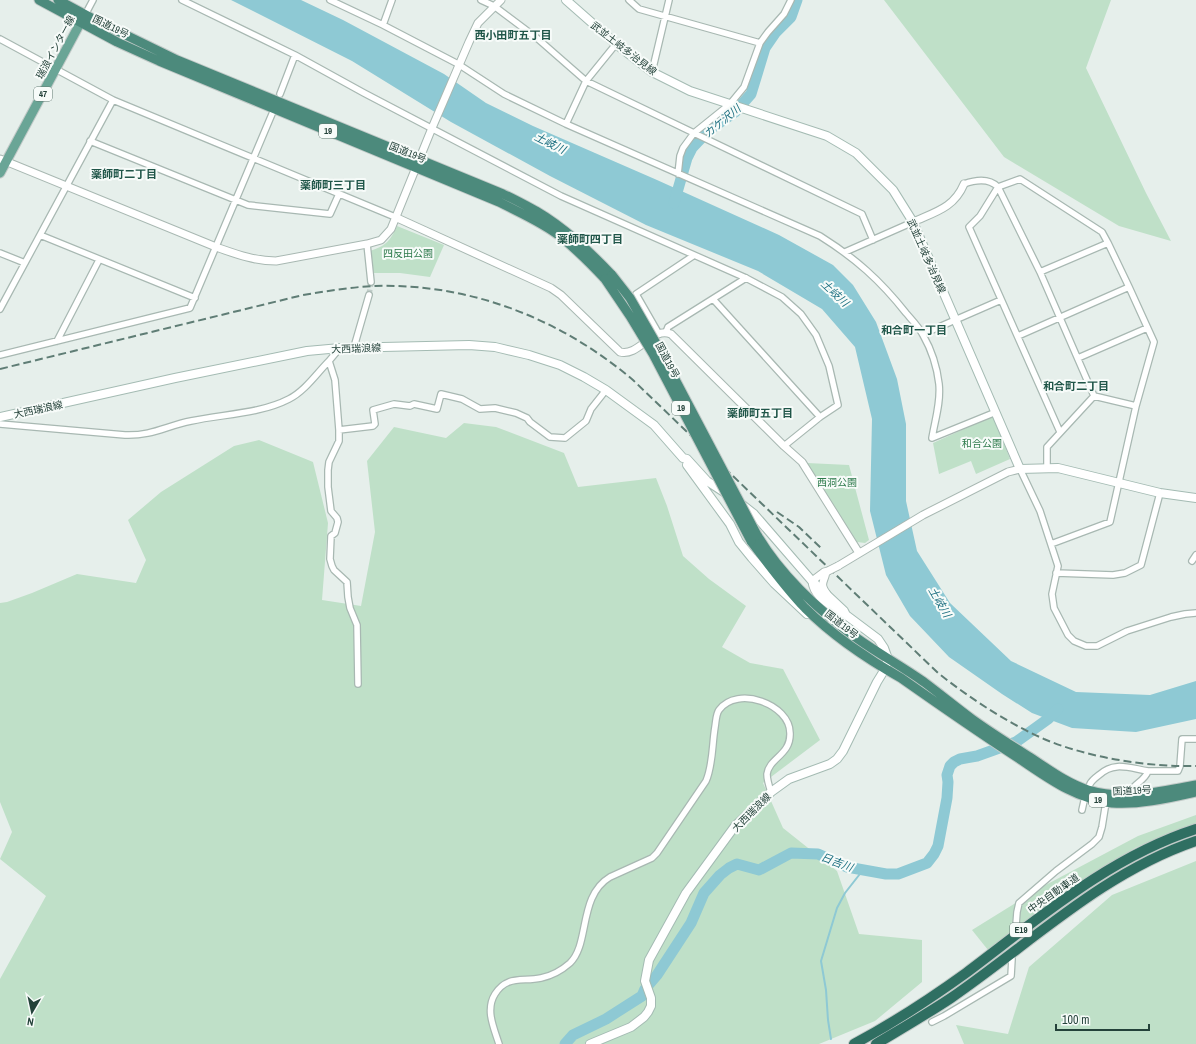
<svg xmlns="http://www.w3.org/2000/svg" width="1196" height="1044" font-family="'Archivo Narrow','Noto Sans JP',sans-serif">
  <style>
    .green { fill: #bfe0c8 }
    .water { fill: #8ec9d4 }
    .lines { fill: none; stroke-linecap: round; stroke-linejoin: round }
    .stream { stroke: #8ec9d4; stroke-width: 2 }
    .river { stroke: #8ec9d4; stroke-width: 11 }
    .minor-tunnel { stroke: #bfccc8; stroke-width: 5.5; stroke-dasharray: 5.5 3; stroke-linecap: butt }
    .minor-casing { stroke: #a8b8b2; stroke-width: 8 }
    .tertiary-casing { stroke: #a8b8b2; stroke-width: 9 }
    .secondary-casing { stroke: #a4bbb3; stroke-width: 10 }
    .primary-casing { stroke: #c2cac8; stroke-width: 11 }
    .trunk-casing { stroke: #c2cac8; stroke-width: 11 }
    .motorway-casing { stroke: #c2cac8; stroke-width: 12 }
    .minor { stroke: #fff; stroke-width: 5.5 }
    .tertiary { stroke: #fff; stroke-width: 7 }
    .secondary { stroke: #fff; stroke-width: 8 }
    .primary { stroke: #6aa596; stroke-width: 9 }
    .trunk { stroke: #4c8a7c; stroke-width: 9 }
    .motorway { stroke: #2f6f62; stroke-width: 10 }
    .rail { stroke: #5f7d75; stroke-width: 2; stroke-dasharray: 8 4; stroke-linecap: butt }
    .tertiary-bridge-casing { stroke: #a8b8b2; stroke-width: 9; stroke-linecap: butt }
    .trunk-bridge-casing { stroke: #c2cac8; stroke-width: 11; stroke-linecap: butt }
    .tertiary-bridge { stroke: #fff; stroke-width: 7 }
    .trunk-bridge { stroke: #4c8a7c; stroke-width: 9 }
    .labels { text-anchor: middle; stroke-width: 4; stroke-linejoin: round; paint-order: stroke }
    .shield { fill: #f7fbf9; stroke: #637a73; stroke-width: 1 }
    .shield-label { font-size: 9px; font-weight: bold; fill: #24423a }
    .street-label { font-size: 10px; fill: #24423a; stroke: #f7fbf9 }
    .park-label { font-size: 10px; fill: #2d7a4b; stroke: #f7fbf9 }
    .neighbourhood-label { font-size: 11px; font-weight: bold; fill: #1f5548; stroke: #f7fbf9 }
    .water-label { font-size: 11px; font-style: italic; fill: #1c6f80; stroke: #f7fbf9 }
  </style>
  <rect width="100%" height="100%" fill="#e6efeb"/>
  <path class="green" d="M884,0H1111L1086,68L1146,193L1171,241L1119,226L1004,157Z
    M397,226L444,245L430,277L400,273H373L370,251C386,246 390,241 397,226Z
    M993,416L1010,459L976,474L971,461L939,474L933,443Z
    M464,423L496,427L564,453L578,487L656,478L667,506L683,556L709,579L746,606L722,647L750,663L783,669L820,740L763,783L783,828L837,871L859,934L922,940V982L875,1021L819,1044H0V979L46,896L0,859L12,832L0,802V603L7,602L32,593L77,574L136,583L146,560L128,520L161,492L234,446L259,440L313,462L328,523L322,600L361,606L375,532L367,461L394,427L446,438Z
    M807,463L849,465L869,540L865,543L857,542Z
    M1196,815V824L1178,830L1135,848L1091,876L1048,905L988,950L972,930L1040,888L1138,836Z
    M1196,861V1044H964L956,1025L1008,1034L1029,967L1112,895Z"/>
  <path class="water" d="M231,0H301L343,20L444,74L486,103L533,126L657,180L779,235L833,265L853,285L876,322L897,379L906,424V501L917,551L950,603L1011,661L1076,692L1150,695L1196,681V719L1136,732L1072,728L1032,713L1002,694L949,657L910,616L886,575L870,511L872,419L855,347L822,309L758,271L646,225L550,176L451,122L352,61Z"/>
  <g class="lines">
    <path class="stream" d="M831,1039L828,1020L826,990L821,961L837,908L845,893L863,870"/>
    <path class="river" d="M674,203L687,158L692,148L709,130L735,112L751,94L765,48L776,32L791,17L797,0
      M565,1044L573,1035L606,1019L642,996L645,989L657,975L691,923L704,893L720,875L729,868L737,864L759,870L791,853L818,854L847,867L886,874H898L927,863L934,854L938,846L947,798L948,782L947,775L950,766L954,762L960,759L977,756L1016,742L1048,719L1058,709"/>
    <path class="minor-tunnel" d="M369,295L371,282"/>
    <g class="minor-casing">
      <path id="minor" d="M182,0L295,55L364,93L561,196L746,278L782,297L801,314L816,335L829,366L838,405L820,417L784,446
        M330,0L383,25L458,64L504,94L566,124L820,236C855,258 880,280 906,313C912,320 919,327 923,335C931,349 937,367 939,384C941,402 935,420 932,438L996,412
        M481,0L494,6L538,39L586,81L862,214L873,240
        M629,0L639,9L760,43
        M85,15L93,0
        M383,25L392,0
        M0,39L113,100L395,217
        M652,72L669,0
        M280,94L295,55
        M566,124L586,81L616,44
        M90,141L248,205L330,214L339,194
        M678,174L680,156L683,148L694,133L730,104L744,87L760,43L768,32L784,14L791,0
        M964,184C975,180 989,178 998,187L1040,272L1094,396
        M40,235L195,298
        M367,244L371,282
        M845,252L913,222
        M0,253L25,263
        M1040,272L1108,243L1129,287L1154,342L1136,406L1110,522L1051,544
        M713,299L820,417
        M0,309L113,100
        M666,332L668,327L746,278
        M659,334L636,294L693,256
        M923,334L1001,300
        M1018,336L1129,287
        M57,341L99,260
        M354,347L369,295
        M340,348L329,361L335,380L339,430V441L329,462L328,470V487L331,511L337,518L338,522L335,533L331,536L330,559L332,566L334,570L347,582L348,597L350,608L357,625L358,684
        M0,355L190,308L272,114
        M1078,358L1147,328
        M1094,396L1136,406
        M0,424L125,435C152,436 166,426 191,421C223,414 260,414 289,399C305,391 317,373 329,361
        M339,430L373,426L375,424L373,410L394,404L410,406L414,404L437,409L441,394L462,399L480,409L495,408L516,413L527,418L530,422L550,437L565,438L586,421L591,409L606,390
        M1060,432L969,227L980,216L998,187L1020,179L1102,232L1108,243
        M1020,469L1040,511L1058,566L1052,594L1054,608L1068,635L1074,641L1086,646H1097L1127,631L1171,617L1185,614L1196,613
        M1047,469V447L1094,396
        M1192,561L1196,555
        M1056,573L1113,575L1125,573L1141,565L1160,493
        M1090,784C1092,780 1095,778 1099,775C1114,761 1129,768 1148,771
        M1131,795C1131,783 1144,783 1148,771H1178L1180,766L1182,739H1196
        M1082,810L1084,801
        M1016,925L1017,912L1019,903L1056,871L1092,844L1099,837L1102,827L1106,802
        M932,1022L944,1016L1011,976L1012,959
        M499,1044C494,1028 485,1010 495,994C507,975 522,982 541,978C551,976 562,970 570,963C590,944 578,896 610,877L652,858L657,853L706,781C713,765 712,745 715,727C716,721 716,714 719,710C737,685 790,704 790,733C791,755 769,758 767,774C767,780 769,786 771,792"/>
    </g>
    <g class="tertiary-casing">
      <path id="tertiary" d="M0,159L216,247C236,254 254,261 276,261L367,244L381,240L391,229L432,128L469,42L478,23L501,0
        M395,217L551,288L561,295L620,352C639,357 652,326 671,334L784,446L802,462L859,553
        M913,222C935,212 954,208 964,184
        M838,566L923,515L1008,472L1020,469
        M828,571L824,572L812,581C813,597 830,605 842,614L846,615
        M826,572C824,583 819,583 827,594"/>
    </g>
    <g class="secondary-casing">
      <path id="secondary" d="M566,0L616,44L652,72L690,91L827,136L856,153L893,190L913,222L1020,469L1058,468L1160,493L1196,498
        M0,417L175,378L307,351L340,348L469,345L495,347L529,355L560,365L584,377L606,390L654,425L683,458L687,459L707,481L727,494
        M687,465L730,524L739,542L752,558L774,583L807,614
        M590,1044L631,1027L644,1017L648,1012L651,1006V998L645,981L649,960L686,893L735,826L771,792L789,779L830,764L837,759L843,751L877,682L885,669L888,659L884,648L878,639L846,615L844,611L812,581L754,514L740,503"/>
    </g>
    <g class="primary-casing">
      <path id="primary" d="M0,173L84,16"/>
    </g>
    <g class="trunk-casing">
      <path id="trunk" d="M39,0L117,42L159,61L499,202C520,213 542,222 561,237C577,250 591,264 605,279
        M58,0L97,21L177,60L503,194C514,199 525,205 536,211C565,228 589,251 612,275
        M757,535C782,577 818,610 858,639C879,654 903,667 924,682C940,694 956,707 972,719C990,732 1009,744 1028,756C1047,768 1066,783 1088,790C1124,801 1161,791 1196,785
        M751,541C768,564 785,587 805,608C831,634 869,660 901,678C938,704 974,729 1012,754C1043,774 1073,799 1112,803C1140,805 1169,798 1196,792"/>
    </g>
    <g class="motorway-casing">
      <path id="motorway" d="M854,1044C893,1023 930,999 966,973C1038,919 1109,857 1196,829
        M876,1044C901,1029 927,1014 951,998C1031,943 1102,873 1196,841"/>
    </g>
    <use href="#minor" class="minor"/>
    <use href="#tertiary" class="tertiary"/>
    <use href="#secondary" class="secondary"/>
    <use href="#primary" class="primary"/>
    <use href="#trunk" class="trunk"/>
    <use href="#motorway" class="motorway"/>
    <path class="rail" d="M0,369L303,295C327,291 351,287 375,286C470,283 561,319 633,380L938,673C971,699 1006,722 1044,739C1089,758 1148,767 1196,766
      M777,512L799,527L823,550"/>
    <g class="tertiary-bridge-casing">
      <path id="tertiary-bridge" d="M828,571L838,566"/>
    </g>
    <g class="trunk-bridge-casing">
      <path id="trunk-bridge" d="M612,275L630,298L657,345L757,535
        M605,279L630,316L653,354L751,541"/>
    </g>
    <use href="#tertiary-bridge" class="tertiary-bridge"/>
    <use href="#trunk-bridge" class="trunk-bridge"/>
  </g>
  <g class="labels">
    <g class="shield">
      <rect x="34" y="87" width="18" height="14" rx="3"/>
      <rect x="319" y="124" width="18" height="14" rx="3"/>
      <rect x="672" y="401" width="18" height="14" rx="3"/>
      <rect x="1089" y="793" width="18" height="14" rx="3"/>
      <rect x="1010" y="923" width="22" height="14" rx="3"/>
    </g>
    <g class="shield-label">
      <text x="43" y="97">47</text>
      <text x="328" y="134">19</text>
      <text x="681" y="411">19</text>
      <text x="1098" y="803">19</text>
      <text x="1021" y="933">E19</text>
    </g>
    <g class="street-label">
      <text transform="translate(111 26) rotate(26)" y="4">国道19号</text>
      <text transform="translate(55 47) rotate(-62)" y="4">瑞浪インター線</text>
      <text transform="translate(624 48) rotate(38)" y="4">武並土岐多治見線</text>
      <text transform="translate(408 152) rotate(22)" y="4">国道19号</text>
      <text transform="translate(927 256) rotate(66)" y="4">武並土岐多治見線</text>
      <text transform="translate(356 348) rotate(-2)" y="4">大西瑞浪線</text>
      <text transform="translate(668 360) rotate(62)" y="4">国道19号</text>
      <text transform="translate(38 409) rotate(-12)" y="4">大西瑞浪線</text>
      <text transform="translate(842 624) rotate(38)" y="4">国道19号</text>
      <text transform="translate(1132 790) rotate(-3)" y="4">国道19号</text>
      <text transform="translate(751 812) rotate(-45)" y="4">大西瑞浪線</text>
      <text transform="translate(1053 893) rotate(-35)" y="4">中央自動車道</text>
    </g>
    <g class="park-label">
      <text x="408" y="257">四反田公園</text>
      <text x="982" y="447">和合公園</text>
      <text x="837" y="486">西洞公園</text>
    </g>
    <g class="neighbourhood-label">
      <text x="513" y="39">西小田町五丁目</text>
      <text x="124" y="178">薬師町二丁目</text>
      <text x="333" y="189">薬師町三丁目</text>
      <text x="590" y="243">薬師町四丁目</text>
      <text x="914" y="334">和合町一丁目</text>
      <text x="1076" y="390">和合町二丁目</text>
      <text x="760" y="417">薬師町五丁目</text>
    </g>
    <g class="water-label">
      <text transform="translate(722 121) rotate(-40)" y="4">カケ沢川</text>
      <text transform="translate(550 143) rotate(26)" y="4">土岐川</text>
      <text transform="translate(835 293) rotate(43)" y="4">土岐川</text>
      <text transform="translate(940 602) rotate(60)" y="4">土岐川</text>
      <text transform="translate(837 862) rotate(20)" y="4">日吉川</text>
    </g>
  </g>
  <g transform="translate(32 1012) rotate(189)" stroke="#f7fbf9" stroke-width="3" paint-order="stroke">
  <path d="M0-3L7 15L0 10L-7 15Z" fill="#24423a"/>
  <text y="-6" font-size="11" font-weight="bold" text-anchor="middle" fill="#24423a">N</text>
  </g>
  <path d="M1056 1024v6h93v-6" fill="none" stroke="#24423a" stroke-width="2"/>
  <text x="1062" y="1024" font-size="12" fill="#24423a" stroke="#f7fbf9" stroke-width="3" paint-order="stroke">100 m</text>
</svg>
